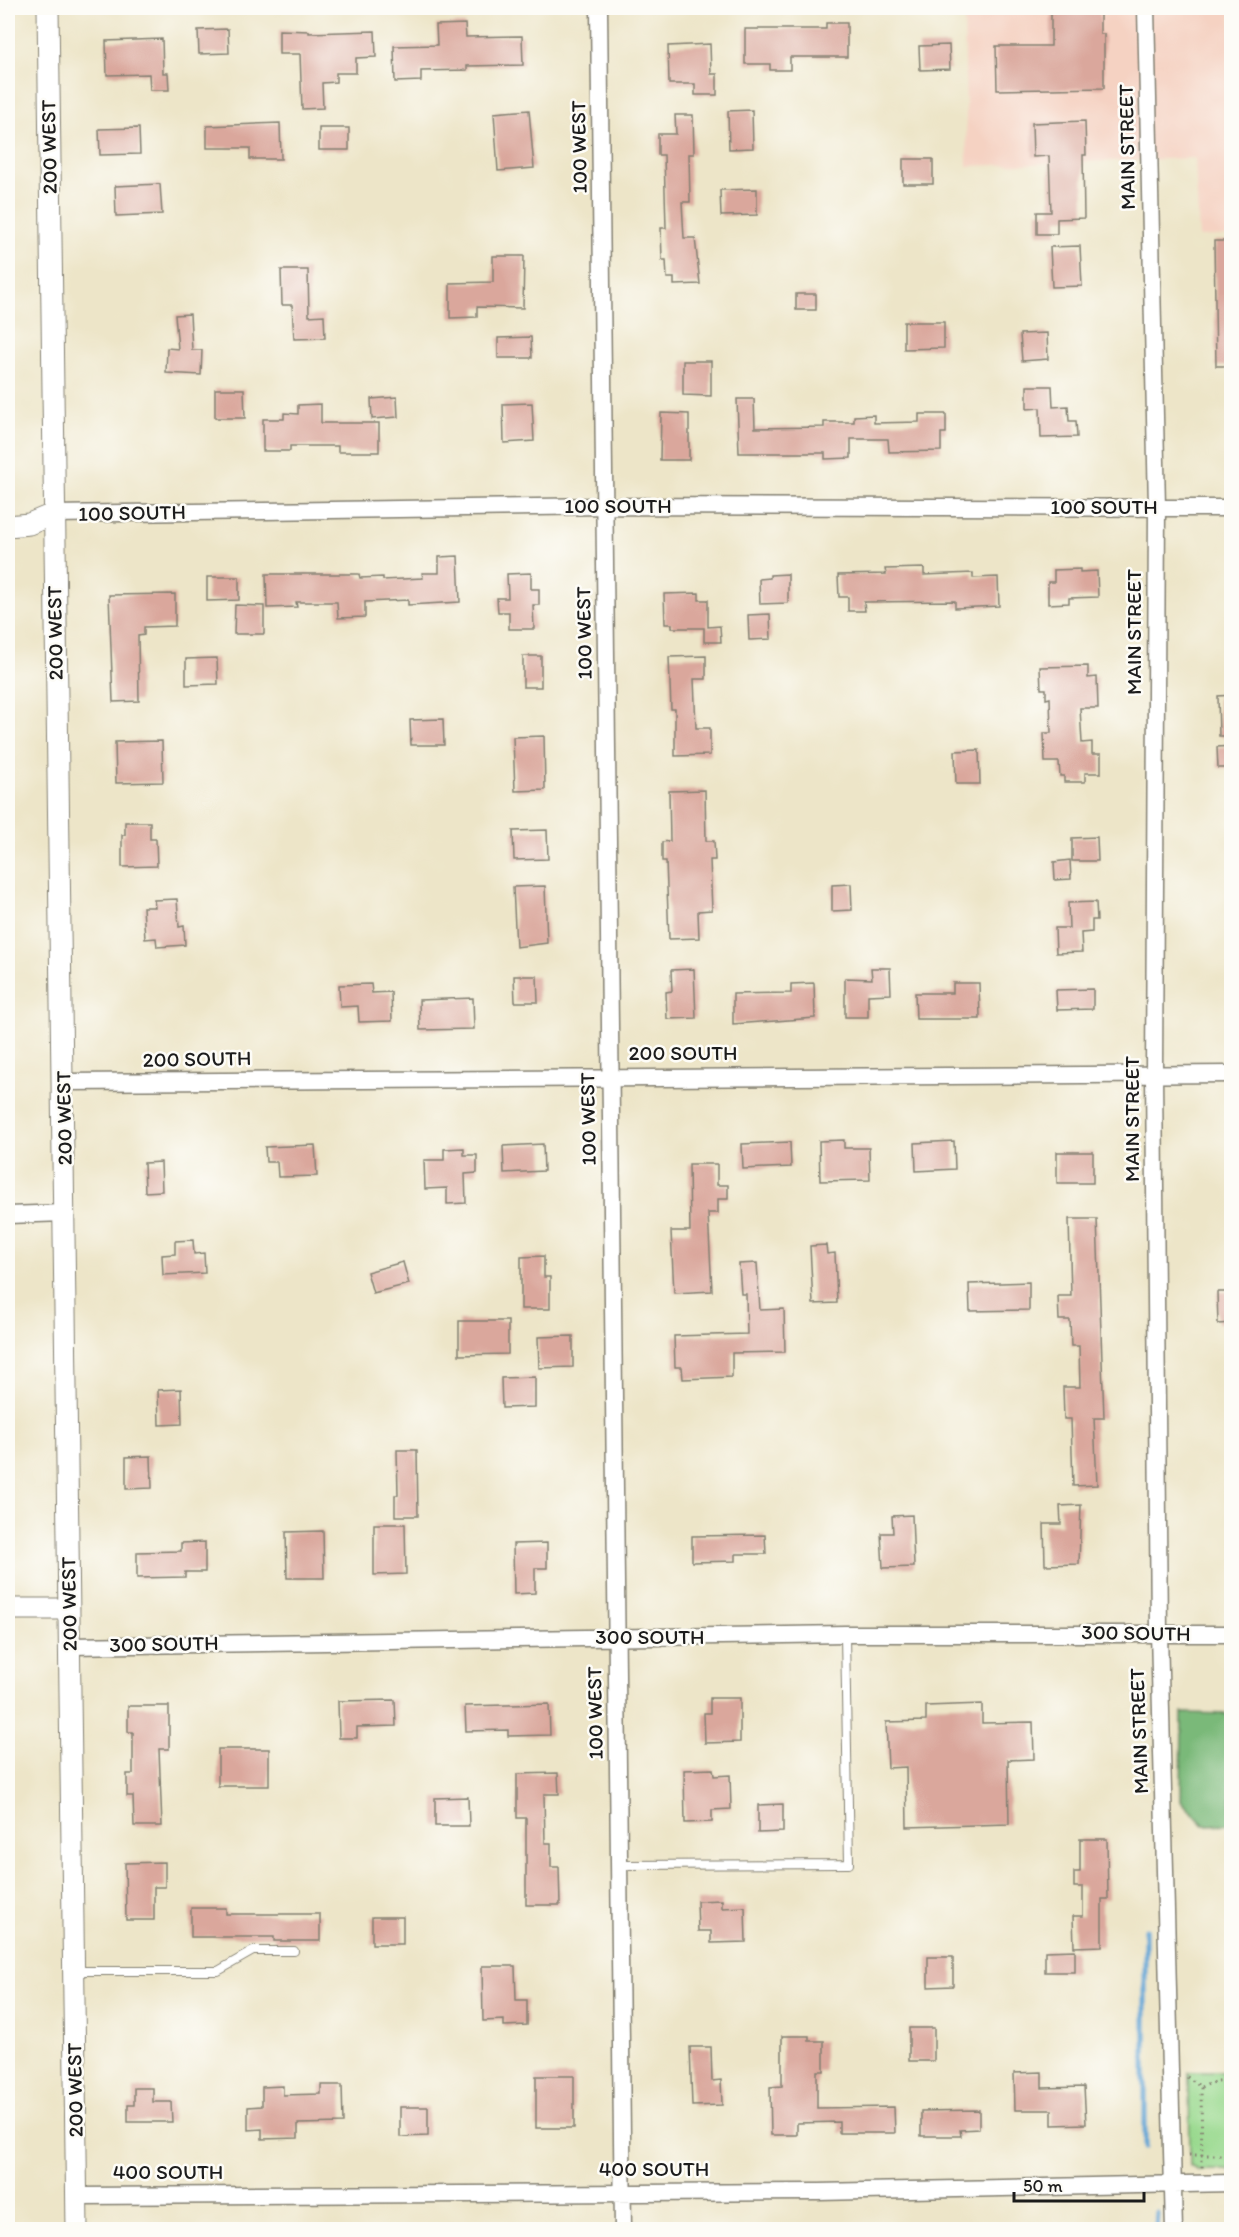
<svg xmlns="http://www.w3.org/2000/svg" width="1239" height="2237" font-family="Itim,sans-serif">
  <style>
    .built { fill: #f5d2c2 }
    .green { fill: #99d98e; stroke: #5a7a55; stroke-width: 1.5 }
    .forest { fill: #7ab979; stroke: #4b6a4a; stroke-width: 1.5 }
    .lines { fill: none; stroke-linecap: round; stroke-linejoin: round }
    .stream { stroke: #61a4d5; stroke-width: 5 }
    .building { fill: #daa79c }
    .service-casing { stroke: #848072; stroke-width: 10 }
    .minor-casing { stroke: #848072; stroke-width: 19 }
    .tertiary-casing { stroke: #848072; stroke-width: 23 }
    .path { stroke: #848072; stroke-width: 3; stroke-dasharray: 1.5 4.5; stroke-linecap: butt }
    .service { stroke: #fff; stroke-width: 8 }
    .minor { stroke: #fff; stroke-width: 16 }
    .tertiary { stroke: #fff; stroke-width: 21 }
    .labels { text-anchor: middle; stroke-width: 5; stroke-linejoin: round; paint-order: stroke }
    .street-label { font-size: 21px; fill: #1c1c1c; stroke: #fdfcf7 }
  </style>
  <rect width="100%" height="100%" fill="#fdfcf7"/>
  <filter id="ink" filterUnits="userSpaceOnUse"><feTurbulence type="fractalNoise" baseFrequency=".0167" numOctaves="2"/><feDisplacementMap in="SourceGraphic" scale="12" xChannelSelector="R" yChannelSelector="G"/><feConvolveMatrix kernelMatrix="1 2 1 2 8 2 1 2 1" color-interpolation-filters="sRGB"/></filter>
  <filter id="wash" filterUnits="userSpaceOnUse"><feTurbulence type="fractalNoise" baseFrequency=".008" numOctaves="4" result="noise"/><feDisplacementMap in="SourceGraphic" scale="24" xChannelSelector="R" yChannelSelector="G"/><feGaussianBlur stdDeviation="1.35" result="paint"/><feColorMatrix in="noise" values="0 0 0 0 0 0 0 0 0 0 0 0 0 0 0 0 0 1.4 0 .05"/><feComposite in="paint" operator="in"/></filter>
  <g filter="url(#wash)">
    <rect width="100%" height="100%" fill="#ede5c8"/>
    <path class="built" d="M964,8H1231V236L1199,237L1195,158L967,166Z"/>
    <path class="green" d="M1231,2072V2170H1197L1190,2166L1189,2072Z"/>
    <path class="forest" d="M1182,1713L1231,1714V1824L1204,1825L1181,1801Z"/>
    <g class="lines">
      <path class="stream" d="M1145,2147V1929
        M1156,2230L1157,2213"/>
    </g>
    <g id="blocks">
      <path class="building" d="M1051,8H1100V34H1104V88L997,90L996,46H1051Z
        M826,23H847V57H790V70H770V64H745V29H826Z
        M465,24L466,37L522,36L523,65L467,66V70L421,71V81L395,82L394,46L437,45L436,25Z
        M228,29L229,53L199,54L198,30Z
        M279,30L309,31V33L375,31L376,57L356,58V73H336V82L322,83L323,108L302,109L300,54H279Z
        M162,39L163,73H168L169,90H150L149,74L107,75L106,41Z
        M710,44L711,74H717V95H695V84H669L668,46Z
        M949,45L950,69L920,70L919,46Z
        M529,110L534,168L498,171L494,113Z
        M752,110L753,148L729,149L728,111Z
        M675,115H693L694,154H689L690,202H682L684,238H695L700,284L674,285V278H667L666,260H662L661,228H666L664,155H658V134H676Z
        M1085,121L1086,155H1083L1084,218L1057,219V234H1037V212H1051L1049,156L1033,157L1032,123Z
        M280,123L281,159H250V148H207V126Z
        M139,128L140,154L100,155L99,129Z
        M319,128H349V150H319Z
        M903,159H933V184H903Z
        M160,184L162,214L116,216L115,186Z
        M757,189V215L721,216L720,190Z
        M1214,241H1232V366H1216Z
        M1080,246L1082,286L1052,287L1050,247Z
        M493,256H524L523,308L477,307V317L450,318V283L493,282Z
        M281,270H308L309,316L324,315L325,338L294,339L292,305H282Z
        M796,294H816V310H796Z
        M190,314L192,350H202L201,375L166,373L167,348L178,349L175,315Z
        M904,322H944V348L904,349Z
        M1047,333L1048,359L1022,361L1020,334Z
        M531,337L532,358H498V338Z
        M683,361H711V396L683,395Z
        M1027,386H1052L1053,407L1068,406L1069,421H1076L1077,437L1041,438L1040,408L1027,409Z
        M215,389H244L245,418H215Z
        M397,397L398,417L372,419L371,399Z
        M737,399H754L755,428L824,427V422H854V416L874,415V423L919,422V414H946V433H941V451L889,452L888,439H851V458L825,459V453H739Z
        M532,403L534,441L504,443L503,404Z
        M321,404V423H379V452H338V446H290V451H263V419H284V413L298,414V405Z
        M661,413L689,414V460H660Z
        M458,556L460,602L408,605V600L365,602V617L338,618L337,602H296L297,607L267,608L266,574H359L360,578L383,577V580L423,578L422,573H439V557Z
        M924,568V575L973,573V578L998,577L999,606L955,608V601L864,602L865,611H848V597H839L838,575L886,574L885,569Z
        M1080,569V572L1097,571L1098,597L1069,598V603L1048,604V582H1054V570Z
        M531,573V589H539V605H533L534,629H509V612H498L497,598H508L507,574Z
        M788,574V603L760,604L759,579L770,578V575Z
        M207,577H239V600L207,601Z
        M699,593V600H708V627L720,626L721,642H704V628H672V624H665L664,594Z
        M175,594V626L144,627V635L138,636L139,701L113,702L109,595Z
        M235,605L264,606V634H234Z
        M770,614L771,639L749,640L748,615Z
        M523,656H541V687H523Z
        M706,656V679H694L696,728H710V755L675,756V709H671L669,657Z
        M217,658L218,684L186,685V659Z
        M1088,666V678L1097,677L1098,708H1080L1082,743L1092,742V754H1101V773H1085V782H1064V776H1060L1059,762H1045L1044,733H1051L1050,698L1046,699V689H1041L1040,667Z
        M1232,695V736H1219L1218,696Z
        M443,719L444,745H411L410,720Z
        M544,736L545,790L515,791L513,737Z
        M162,741L163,782L116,783L115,742Z
        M1232,746V768H1218L1217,747Z
        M979,750L980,784H956L955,751Z
        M705,790L706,841H714L715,860H710L712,910L698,911L699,938L669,939L666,861H662V842L670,841L669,791Z
        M125,822H150V839H156L157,866L122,867V835H125Z
        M547,830L548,859L514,860L513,831Z
        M1097,837L1098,861H1072V838Z
        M1070,860L1071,879L1055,880L1054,862Z
        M851,884L852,910L832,911V885Z
        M545,886L547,943L516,947L513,887Z
        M177,899L179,927L184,926L185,945L157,947L156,938L145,939L143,907H155L154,900Z
        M1096,902L1097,920H1092V932L1081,933L1082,952L1056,953L1055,928H1069L1068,903Z
        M871,968H890L891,994L868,995V1017H845V978L872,979Z
        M694,969L696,1018L667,1019L666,992L672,991L671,970Z
        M514,976H537L538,1002H515Z
        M814,983L815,1018L733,1024V994L791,993V984Z
        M953,983H979L980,1019H916L915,993H953Z
        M371,984L372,993L391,992L392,1021L359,1022L358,1006L340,1007L339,985Z
        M1093,989V1009L1057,1010L1056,990Z
        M473,998L474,1029L420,1030L419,1000Z
        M844,1140V1148H869L870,1180L820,1181L819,1141Z
        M954,1141L955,1169L916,1171L915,1143Z
        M790,1142L791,1167L743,1169L742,1144Z
        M543,1144L544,1171L504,1173L503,1146Z
        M315,1145L317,1176L278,1177L277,1162H266L265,1147Z
        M464,1148V1155H477V1173L465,1174L466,1203L447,1204V1188L425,1189L424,1160H444V1149Z
        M1057,1152H1093V1183H1057Z
        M161,1162L162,1191L145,1192L144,1163Z
        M689,1164H717V1185H728V1199H718V1213H708L712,1291L674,1293L671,1231H690Z
        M1069,1219H1097L1104,1418H1094L1097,1485L1073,1486L1071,1419H1064L1063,1387H1080L1079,1346H1071L1070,1320H1059L1058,1296H1071Z
        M193,1240L194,1254L204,1253L205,1273L163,1275L162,1255L175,1254V1241Z
        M826,1245L827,1254L835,1253L837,1303L813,1304L810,1246Z
        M544,1256V1277H550V1309H521V1257Z
        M403,1262L409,1284L373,1293L367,1272Z
        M757,1263L760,1310L784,1309L785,1352L732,1353V1377L683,1379L682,1367H675L674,1336L747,1334L746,1294H741L739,1264Z
        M1029,1282V1310L970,1311L969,1284Z
        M1217,1292H1232V1323L1218,1324Z
        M459,1321H508V1354L459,1355Z
        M573,1336V1367L539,1368L538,1337Z
        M535,1377V1407L502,1408L501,1378Z
        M181,1389L182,1424L159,1425L158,1390Z
        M397,1450H417L418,1516H395V1495H398Z
        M151,1456L152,1488L126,1489V1457Z
        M1081,1505L1079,1564L1045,1565L1044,1524H1061L1060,1506Z
        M912,1515L914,1567L883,1568L881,1533H893L892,1516Z
        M374,1524H405L406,1574L374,1575Z
        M323,1531L324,1578H287L286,1532Z
        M765,1535L766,1554H736V1561L692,1562V1536Z
        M205,1542V1572H185V1577L137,1578V1552L181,1551V1543Z
        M547,1543V1568H535V1593L514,1594L513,1544Z
        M710,1698H740V1742L705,1743L704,1713H710Z
        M395,1700L396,1726L357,1727V1738H339L338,1701Z
        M549,1704L550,1735L508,1736V1730L466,1731L465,1706Z
        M982,1704V1723L1033,1722L1034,1759L1008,1760L1009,1824L907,1827L906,1767L888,1768L886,1722L926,1721V1706Z
        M128,1706H169V1749H159L162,1826H134L133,1796H127V1774H133V1732H128Z
        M218,1749H269V1786H218Z
        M713,1769L714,1776L730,1775L731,1809L712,1810V1822L685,1823L684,1770Z
        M558,1773L559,1794H544L545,1843H551V1867H559L560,1905H526V1818H517V1774Z
        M468,1797L469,1826H435V1798Z
        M783,1804V1832L758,1833V1805Z
        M1080,1839H1107L1108,1899H1102V1946L1074,1947L1073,1916H1083V1887H1074V1872H1080Z
        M165,1862V1887H154V1920H126L125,1863Z
        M722,1900V1908L745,1907L746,1942L711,1943V1931H698L697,1901Z
        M191,1908H226V1914H320V1941H274V1937H191Z
        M372,1917H403V1944H372Z
        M1075,1950V1972H1045V1951Z
        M928,1957H953V1986L928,1987Z
        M482,1966H515L516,2000H527V2025L504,2026V2020L483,2021Z
        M909,2028H934V2061H909Z
        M782,2036H809V2041H824V2071H817V2108L894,2107L895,2133H839V2122L797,2123V2135H771L770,2087L782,2086Z
        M690,2047H711L712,2081L721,2080L722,2105L692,2106Z
        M1042,2072V2088L1084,2087L1086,2124L1052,2125V2110H1015L1014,2073Z
        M536,2076H574V2128H536Z
        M321,2085H342L343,2123L298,2124V2138L262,2139V2129L248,2130V2107L262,2106V2087L283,2086V2095L321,2094Z
        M134,2088H153V2102H171L172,2122H128V2105H134Z
        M400,2107H428V2136L400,2137Z
        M979,2110V2129L960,2130L961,2136H921V2111Z"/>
    </g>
  </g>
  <g filter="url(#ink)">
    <use href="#blocks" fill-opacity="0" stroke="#848072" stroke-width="1.5"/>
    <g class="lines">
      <g class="service-casing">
        <path id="service" d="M621,1865L849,1864L845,1634
          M75,1971H218L253,1951H294"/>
      </g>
      <g class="minor-casing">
        <path id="minor" d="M599,8L623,2230
          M1146,8L1157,507L1154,1074L1159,1632L1174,2230
          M53,514L605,506L1232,508
          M64,1082L1232,1074
          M8,1215L65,1213
          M69,1646L845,1634H1232
          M77,2196L819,2192L1232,2183"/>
      </g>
      <g class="tertiary-casing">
        <path id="tertiary" d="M48,8L77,2230
          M8,526L29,524L53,514
          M8,1609H69"/>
      </g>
      <path class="path" d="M8,16L14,13
        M1187,2077L1201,2087L1202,2168
        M1201,2087L1217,2081L1232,2080
        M1189,2155H1232"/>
      <use href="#service" class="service"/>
      <use href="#minor" class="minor"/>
      <use href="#tertiary" class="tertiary"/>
    </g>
  </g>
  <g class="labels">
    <g class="street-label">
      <text transform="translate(49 147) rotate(-91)" y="7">200 WEST</text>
      <text transform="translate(579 147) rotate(-91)" y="7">100 WEST</text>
      <text transform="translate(1127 147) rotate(-91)" y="7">MAIN STREET</text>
      <text x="618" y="513">100 SOUTH</text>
      <text x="1104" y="514">100 SOUTH</text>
      <text transform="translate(132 513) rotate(-1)" y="7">100 SOUTH</text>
      <text transform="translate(1134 632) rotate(-90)" y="7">MAIN STREET</text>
      <text transform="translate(55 633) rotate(-91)" y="7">200 WEST</text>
      <text transform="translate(584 633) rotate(-91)" y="7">100 WEST</text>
      <text x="683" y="1060">200 SOUTH</text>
      <text transform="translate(197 1059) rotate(-1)" y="7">200 SOUTH</text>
      <text transform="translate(64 1118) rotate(-91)" y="7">200 WEST</text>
      <text transform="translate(588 1119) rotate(-91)" y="7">100 WEST</text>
      <text transform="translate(1132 1119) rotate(-90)" y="7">MAIN STREET</text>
      <text transform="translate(69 1604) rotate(-91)" y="7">200 WEST</text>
      <text transform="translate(1136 1633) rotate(1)" y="7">300 SOUTH</text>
      <text x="650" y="1644">300 SOUTH</text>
      <text transform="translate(164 1644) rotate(-1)" y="7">300 SOUTH</text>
      <text transform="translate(595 1713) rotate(-91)" y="7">100 WEST</text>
      <text transform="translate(1139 1731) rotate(-92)" y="7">MAIN STREET</text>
      <text transform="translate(75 2090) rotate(-91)" y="7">200 WEST</text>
      <text x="654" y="2176">400 SOUTH</text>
      <text x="168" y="2179">400 SOUTH</text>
    </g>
  </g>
  <rect width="1239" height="2237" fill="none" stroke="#fdfcf7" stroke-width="30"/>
  <path d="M1014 2192v9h130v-9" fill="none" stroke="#1c1c1c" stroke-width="3"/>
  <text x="1023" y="2192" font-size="18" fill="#1c1c1c" stroke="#fdfcf7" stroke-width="4.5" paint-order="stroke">50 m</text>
</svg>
